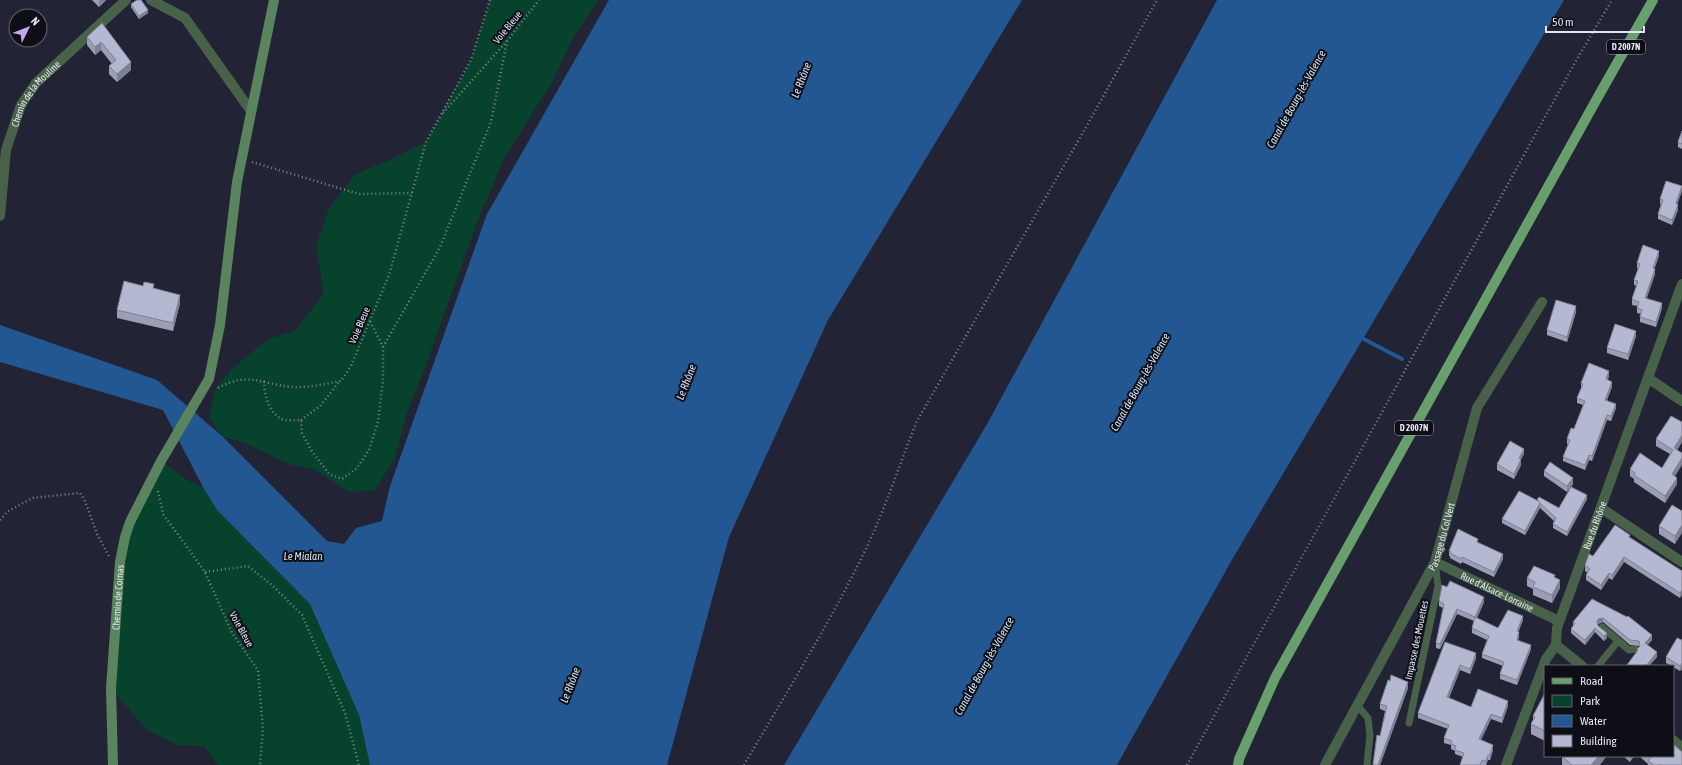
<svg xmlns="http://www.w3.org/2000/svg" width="1682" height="765" font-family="'Asap Condensed',sans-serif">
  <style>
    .green { fill: #07432c }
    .water { fill: #235792 }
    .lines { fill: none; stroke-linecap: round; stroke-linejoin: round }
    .stream { stroke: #235792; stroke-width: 4 }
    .path { stroke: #7f8191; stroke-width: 2.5; stroke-dasharray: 1 3; stroke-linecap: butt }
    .lane { stroke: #48624a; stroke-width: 7 }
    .street { stroke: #48624a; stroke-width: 10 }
    .secondary { stroke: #5a845e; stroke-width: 10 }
    .primary { stroke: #679f6d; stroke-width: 10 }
    .wall { fill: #9b9eb4 }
    .shaded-wall { fill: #7e8192 }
    .building { fill: #b4b8d1; stroke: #7e8192 }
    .labels { text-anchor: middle; stroke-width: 4; stroke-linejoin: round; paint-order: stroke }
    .shield { fill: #0d0e16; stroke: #a2a4af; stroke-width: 1 }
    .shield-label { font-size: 9px; font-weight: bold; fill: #e2e4f1 }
    .street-label { font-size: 10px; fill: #e2e4f1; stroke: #0d0e16 }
    .water-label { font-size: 11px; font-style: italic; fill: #d6e4f5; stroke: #0d0e16 }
  </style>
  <rect width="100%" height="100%" fill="#222436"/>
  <path class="green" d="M490,0H598L574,36L551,84L504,158L478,220L421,378L406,415L395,458L375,490L349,492L316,470L289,464L245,443L222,436L209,417L216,387L232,369L268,339L295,331L324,293L316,246L329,208L356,174L390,160L426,142L471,60Z
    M161,461L187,480L203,487L217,510L310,604L359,715L370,765H218L204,746L178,745L147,730L111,688L125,537Z"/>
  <path class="water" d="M609,0H1022L828,320L729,537L667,765H370L359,715L310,604L217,510L203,487L163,410L0,362V325L157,380L222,436L327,541L344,544L356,528L382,521L390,486L487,214Z
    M1217,0H1564L1233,558L1117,765H784L986,426Z"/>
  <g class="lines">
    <path class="stream" d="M1360,337L1402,359"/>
    <path class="path" d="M443,113L507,41L539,0
      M252,162L359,194L412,193
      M383,347L440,247L491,122L507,41
      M264,381C264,394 269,414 282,419C288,421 295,420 301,420L302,433L311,450L329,474L342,479L357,468L369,450L378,422L383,381V347L370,321
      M218,388C249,371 260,384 292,387C308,388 325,384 341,381L351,366L389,275L426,142L471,60L490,0
      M301,420L320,406L340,381
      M158,491L163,514L205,572L232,633L258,670L263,729L260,765
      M0,520L7,512L32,498L80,493L85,501L97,534L110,558
      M205,572L248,566L273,586L302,615L345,713L359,765
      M744,765C785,695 828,626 864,553C885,510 899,465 917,421L1085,129L1157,0
      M1187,765L1577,59L1612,0"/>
    <path class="lane" d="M1602,627L1629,650L1635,649
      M1598,666L1618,641
      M1357,705L1368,718L1370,735L1367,765
      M1409,723L1438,586L1435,562"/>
    <g class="street">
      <path d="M151,0L185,18L251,111"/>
      <path id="s1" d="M0,216L6,150L21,105L36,83L126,0"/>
      <path d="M1648,378L1682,401"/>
      <path d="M1601,508L1682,562"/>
      <path id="s2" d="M1435,562L1559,621"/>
      <path d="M1556,645L1582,666"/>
      <path d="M1673,740L1682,748"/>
      <path id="s3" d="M1325,765L1435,562L1477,408L1542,302"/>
      <path id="s4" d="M1506,765L1546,659L1556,645L1557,628L1682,284"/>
    </g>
    <path class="secondary" id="s5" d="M113,765L111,688L120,562L125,537L130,522L161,461L209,379L220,325L237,182L274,0"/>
    <path class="primary" d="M1238,765L1239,759L1275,678L1599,95L1653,0"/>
  </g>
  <path class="wall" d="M92,0H106L99,7Z
    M131,4L148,13L139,19L131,7Z
    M102,23L131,70L117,82L109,74V66L112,64L101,50L95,55L87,45V37Z
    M1682,131V149L1678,147V142Z
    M1682,191L1677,204L1678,210L1672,225L1658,219V214L1661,204H1660V199Z
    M1659,256L1654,269L1655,274L1646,299L1662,308L1656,327L1640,322V317L1641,314L1637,313V306L1632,305V299L1637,286L1634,285V280L1638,269L1637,268V263Z
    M154,289L180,303L173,331L117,318V310Z
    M1576,312L1567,342L1547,335V330Z
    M1636,336L1628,360L1607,353V348Z
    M1609,376L1608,379L1612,387L1607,400L1616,408L1611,421L1607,420L1592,461L1589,460L1585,470L1563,461V457L1568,444H1567V439L1574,429L1583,405L1577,403V398L1581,388V383Z
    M1682,422V442L1677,450L1675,476L1677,484L1665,503L1634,482V479L1630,476V469L1662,468L1670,454L1656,446V439Z
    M1524,454L1521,459V465L1514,479L1497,470V464Z
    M1544,471L1573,484L1571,487L1587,499L1567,536L1553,528V524L1554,521L1540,508L1525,535L1502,523V519L1537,501V500L1559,508L1570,488L1567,492L1544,476Z
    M1682,511L1675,544L1659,534V526Z
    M1630,538L1682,571L1680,598L1624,562L1612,580L1609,578L1601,590L1586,580V575L1588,573L1585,571V565L1593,556Z
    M1478,543L1503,559L1494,577L1462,562L1461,564L1450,558V556H1449V551Z
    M1527,578H1555L1560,588L1552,603L1533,595V589L1527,586Z
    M1592,599L1652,640L1647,645L1657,657L1649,666H1627V665L1637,652V649L1639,647V646L1630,645L1603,622L1598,624V625L1607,638L1604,641L1595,632L1585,645L1571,633V629L1573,626V622Z
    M1439,601L1484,602L1477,618L1498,628L1523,620L1518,632L1519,637L1518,640L1531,649L1517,685L1500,679V674L1503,666L1482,658V654L1487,640L1472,633V628L1474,621L1457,614L1440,649L1436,648V643L1443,608L1439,606Z
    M1682,640V669L1680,671L1673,667V666H1672L1666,663V657Z
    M1445,642L1476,658L1470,674L1460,670L1449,698L1471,707L1508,706L1502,723L1491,719L1481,740L1493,750L1490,760H1488L1486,765H1460L1463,757L1455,754V751L1451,749V745L1444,743V738L1448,729L1418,718V713Z
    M1390,681L1408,688L1380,765H1373L1377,735L1380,736L1385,711L1380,709V704Z
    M1545,693V741L1531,734V724L1533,720V716Z
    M1562,756L1600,765H1562Z
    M1623,756H1634L1630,762Z
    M1639,756H1673L1682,765H1648V764Z"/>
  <path class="shaded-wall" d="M100,0H106L99,7V1Z
    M148,10V13L139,19V16Z
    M101,42V50L95,55V47Z
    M131,62V70L117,82V74Z
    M1682,186V191L1676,208V203Z
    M1678,205V210L1672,225V220Z
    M1659,251V256L1653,273V268Z
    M1655,269V274L1645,304V298Z
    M180,295V303L173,331V323Z
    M1662,303V308L1656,327V322Z
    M1576,306V312L1567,342V337Z
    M1636,331V336L1628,360V354Z
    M1609,371V376L1606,383V379Z
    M1612,382V387L1605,404V400Z
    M1616,404V408L1611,421V416Z
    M1607,415V420L1592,461V456Z
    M1682,435V442L1674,455V448Z
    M1524,449V454L1519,463V458Z
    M1589,455V460L1585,470V465Z
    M1682,458V465L1672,481V474Z
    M1521,459V465L1514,479V474Z
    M1573,478V484L1567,492V486Z
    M1677,478V484L1665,503V496Z
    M1587,495V499L1567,536V532Z
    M1540,503V508L1525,535V531Z
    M1682,525V533L1675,544V536Z
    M1503,554V559L1494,577V572Z
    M1624,557V562L1612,580V575Z
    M1609,573V578L1601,590V585Z
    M1560,580V588L1552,603V595Z
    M1682,590V595L1680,598V593Z
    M1484,597V602L1475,622V617Z
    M1457,609V614L1440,649V644Z
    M1523,616V620L1517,636V631Z
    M1603,618V622L1598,624L1597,626V622L1598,619Z
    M1595,628V632L1585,645V640Z
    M1519,632V637L1517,644V640Z
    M1607,633V638L1604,641V636Z
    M1652,635V640L1645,648V643Z
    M1531,645V649L1517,685V680Z
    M1657,652V657L1649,666H1646Z
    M1476,653V658L1470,674V669Z
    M1682,663V669L1680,671V666Z
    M1460,665V670L1447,702V697Z
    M1408,682V688L1380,765H1378Z
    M1508,701V706L1502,723V718Z
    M1491,714V719L1479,744V739Z
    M1493,745V750L1490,760V755Z
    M1488,755V760L1486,765V761Z
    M1599,756H1607L1600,765H1591Z
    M1630,756H1634L1630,762Z"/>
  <path class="building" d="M137,0H141L148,10L139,16L131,4Z
    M102,23L131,62L117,74L109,66L116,60L101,42L95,47L87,37Z
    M1682,131V144L1678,142Z
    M1666,181L1682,186L1676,203L1678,205L1672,220L1658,214L1663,200L1660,199Z
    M1643,245L1659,251L1653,268L1655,269L1645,298L1662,303L1656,322L1640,317L1642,310L1637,308L1639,302L1632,299L1638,281L1634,280L1640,264L1637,263Z
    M124,281L143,286L144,282L154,284L153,288L180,295L173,323L117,310Z
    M1556,300L1576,306L1567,337L1547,330Z
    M1615,324L1636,331L1628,354L1607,348Z
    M1589,363L1609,371L1606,379L1612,382L1605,400L1616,404L1611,416L1607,415L1592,456L1589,455L1585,465L1563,457L1570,440L1567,439L1571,428L1574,429L1585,401L1577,398L1583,384L1581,383Z
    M1671,416L1682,422V435L1674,448L1682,453V458L1672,474L1677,478L1665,496L1634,475L1635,473L1630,469L1640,453L1662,468L1673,450L1656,439Z
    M1510,441L1524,449L1519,458L1521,459L1514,474L1497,464Z
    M1550,462L1573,478L1567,486L1544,471Z
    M1571,487L1587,495L1567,532L1553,524L1556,518L1540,503L1525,531L1502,519L1519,491L1540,502L1537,500L1539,497L1559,508Z
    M1672,505L1682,511V525L1675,536L1659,526Z
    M1615,525L1630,535L1629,537L1682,571V590L1680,593L1624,557L1612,575L1609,573L1601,585L1586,575L1590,569L1585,565L1589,554L1593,556Z
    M1458,529L1478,539L1477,542L1503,554L1494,572L1462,557L1461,559L1450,553L1451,552L1449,551Z
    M1534,566L1555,575L1554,577L1560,580L1552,595L1533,587L1535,582L1527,578Z
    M1450,581L1484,597L1475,617L1457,609L1440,644L1436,643L1444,604L1439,601L1442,585L1447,587Z
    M1592,599L1627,617L1628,616L1652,635L1645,643L1657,652L1646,666H1628L1627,665L1638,650L1637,649L1640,646L1639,641L1630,640L1603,618L1598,619L1597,622L1598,626L1607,633L1604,636L1595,628L1585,640L1571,629L1575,623L1573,622Z
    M1508,610L1523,616L1517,631L1519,632L1517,640L1531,645L1517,680L1500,674L1504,662L1482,654L1489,636L1472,628L1475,617L1498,628Z
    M1677,638L1682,640V663L1680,666L1666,657Z
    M1445,642L1476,653L1470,669L1460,665L1447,697L1471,707L1478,689L1508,701L1502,718L1491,714L1479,739L1493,745L1490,755H1488L1486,761L1482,760L1480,765H1460L1464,753L1455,750L1456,746L1451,744L1452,741L1444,738L1449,725L1418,713Z
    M1391,675L1408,682L1378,765H1373L1377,735L1380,736L1387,706L1380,704L1388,680L1390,681Z
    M1545,693V731L1531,724L1535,717L1533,716Z
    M1673,744L1682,752V765H1661L1660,764V765H1654L1648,761L1652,757L1651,756H1673Z
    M1562,756H1599L1591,765H1572Z"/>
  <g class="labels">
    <g class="shield">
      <rect x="1607" y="40" width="38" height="14" rx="3"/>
      <rect x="1395" y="421" width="38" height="14" rx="3"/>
    </g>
    <g class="shield-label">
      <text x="1626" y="50">D 2007N</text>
      <text x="1414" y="431">D 2007N</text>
    </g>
    <g class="street-label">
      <text transform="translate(507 27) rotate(-51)" y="4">Voie Bleue</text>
      <text dy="4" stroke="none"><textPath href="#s1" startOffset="131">Chemin de la Mouline</textPath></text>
      <text transform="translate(359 325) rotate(-67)" y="4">Voie Bleue</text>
      <text dy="4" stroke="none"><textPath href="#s4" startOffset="257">Rue du Rhône</textPath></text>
      <text dy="4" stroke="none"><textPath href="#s3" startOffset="257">Passage du Col Vert</textPath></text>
      <text dy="4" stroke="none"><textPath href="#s2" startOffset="69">Rue d'Alsace-Lorraine</textPath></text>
      <text dy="4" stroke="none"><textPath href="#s5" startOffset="168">Chemin de Cornas</textPath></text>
      <text transform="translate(242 629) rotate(61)" y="4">Voie Bleue</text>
      <text transform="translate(1416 640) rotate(-78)" y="4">Impasse des Mouettes</text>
    </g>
    <g class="water-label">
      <text transform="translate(801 80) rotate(-69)" y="4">Le Rhône</text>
      <text transform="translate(1296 99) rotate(-61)" y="4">Canal de Bourg-lès-Valence</text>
      <text transform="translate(686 382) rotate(-69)" y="4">Le Rhône</text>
      <text transform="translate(1140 382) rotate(-61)" y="4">Canal de Bourg-lès-Valence</text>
      <text x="303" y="560">Le Mialan</text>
      <text transform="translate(984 666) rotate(-61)" y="4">Canal de Bourg-lès-Valence</text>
      <text transform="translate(570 685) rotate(-69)" y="4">Le Rhône</text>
    </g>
  </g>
  <rect x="1544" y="665" width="130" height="92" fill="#0d0e16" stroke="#62646e"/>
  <rect x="1552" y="678" width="20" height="6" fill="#679f6d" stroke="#62646e"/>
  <text x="1580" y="685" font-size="12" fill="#e2e4f1">Road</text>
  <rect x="1552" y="695" width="20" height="12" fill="#07432c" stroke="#62646e"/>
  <text x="1580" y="705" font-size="12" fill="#e2e4f1">Park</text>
  <rect x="1552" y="715" width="20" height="12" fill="#235792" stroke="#62646e"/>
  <text x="1580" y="725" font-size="12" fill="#e2e4f1">Water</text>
  <rect x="1552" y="735" width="20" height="12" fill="#b4b8d1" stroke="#62646e"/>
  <text x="1580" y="745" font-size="12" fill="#e2e4f1">Building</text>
  <g transform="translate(28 28) rotate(47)"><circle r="19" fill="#0d0e16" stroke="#62646e"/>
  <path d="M0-3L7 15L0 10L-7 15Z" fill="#c8a6ef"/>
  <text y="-6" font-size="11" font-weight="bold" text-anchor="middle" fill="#e2e4f1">N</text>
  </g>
  <path d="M1546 26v6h98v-6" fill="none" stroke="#e2e4f1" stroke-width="2"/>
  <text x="1552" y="26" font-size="12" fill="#e2e4f1" stroke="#0d0e16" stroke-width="3" paint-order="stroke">50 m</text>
</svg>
